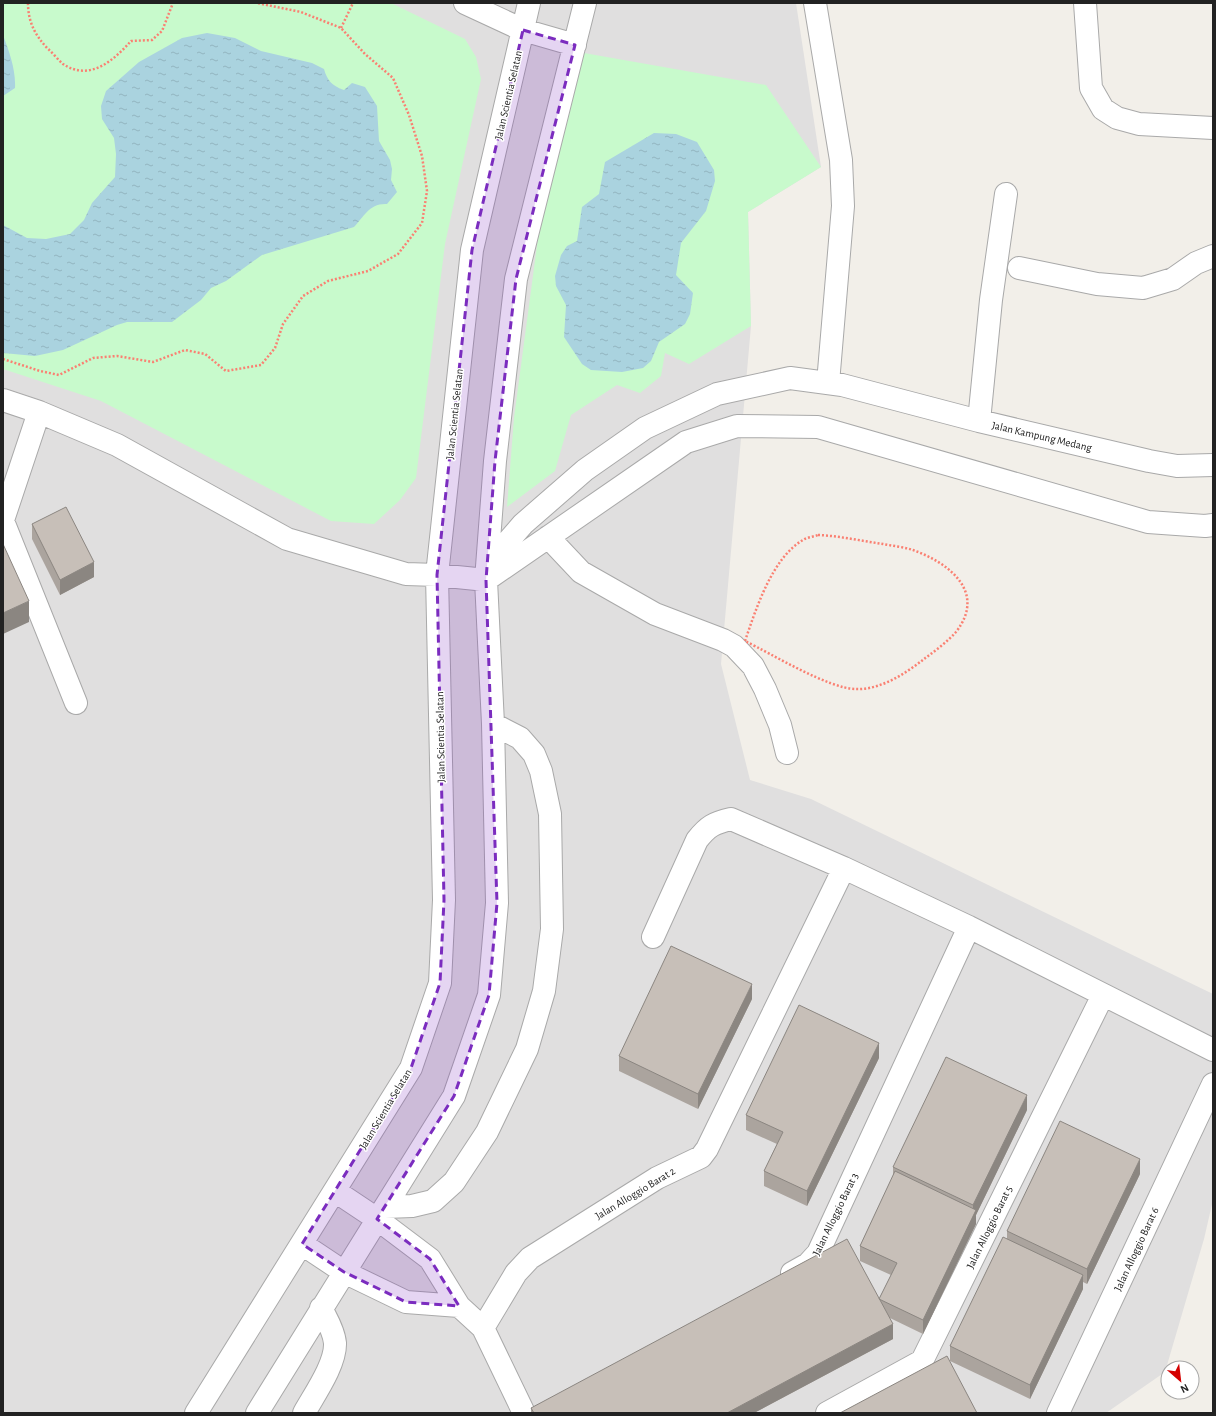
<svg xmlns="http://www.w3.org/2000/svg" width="1216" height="1416" font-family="'Alegreya Sans',sans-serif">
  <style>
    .residential { fill: #e0dfdf }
    .park { fill: #c8facc }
    .water { fill: url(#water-ripples) }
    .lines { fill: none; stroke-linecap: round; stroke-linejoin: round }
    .minor-casing { stroke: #a9a9a9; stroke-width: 24 }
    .path { stroke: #fa8072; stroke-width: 2.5; stroke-dasharray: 2 2; stroke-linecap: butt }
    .minor { stroke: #fff; stroke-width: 22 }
    .wall { fill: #aba49e }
    .shaded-wall { fill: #8b8681 }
    .building { fill: #c7bfb8; stroke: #8b8681 }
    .marked { fill: #7b2cbf; fill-opacity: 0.2; stroke: #7b2cbf; stroke-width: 3; stroke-dasharray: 8 5; stroke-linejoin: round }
    .labels { text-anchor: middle; stroke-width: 3; stroke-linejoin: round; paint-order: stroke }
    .street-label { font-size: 11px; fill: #222; stroke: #fff }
  </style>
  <defs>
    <pattern id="water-ripples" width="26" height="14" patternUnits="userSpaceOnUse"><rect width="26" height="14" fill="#aad3df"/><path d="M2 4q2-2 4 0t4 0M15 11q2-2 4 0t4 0" fill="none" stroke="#92b5bf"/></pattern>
  </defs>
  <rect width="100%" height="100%" fill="#f2efe9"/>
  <path class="residential" d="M3,3H796L821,167L748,212L751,326L721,664L750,780L811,799L1213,994V1200L1204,1239L1165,1372L1106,1413H3Z"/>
  <path class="park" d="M3,3H391L465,39L476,57L481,79L445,244L416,478L400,500L374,524L331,521L101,401L3,369Z
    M584,53L766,85L821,167L748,212L751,326L689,364L665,353L661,376L640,393L617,385L571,415L555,471L507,507L514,418L538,238Z"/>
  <path class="water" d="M207,33L235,38L261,51L312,63L324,69C327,80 332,86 344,90L352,83L365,87L377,106L379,141L390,160L392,169L391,180L397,192L387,204C369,203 364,217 354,227L262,255L226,281L211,288L201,300L172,322H127L117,325L63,350L35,356L3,353V225L27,238L46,239L70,234L84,220L92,203L115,177L116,154L114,138L102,119L101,106L106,91L139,62L182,38Z
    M3,35C9,51 16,70 15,88L3,96Z
    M654,133L676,134L697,142L714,170L715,181L706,211L681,243L676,275L693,293L690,314L685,324L659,342L651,361L643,368L622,372L591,370L582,364L564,337L566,305L556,286L555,276L561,255L567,246L577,241L582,207L599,194L605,162Z"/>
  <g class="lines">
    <g class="minor-casing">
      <path id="minor" d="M465,3L523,30L575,45
        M815,3L841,160L843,206L828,383
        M1085,3L1091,88L1103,109L1117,118L1139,124L1213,128
        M1019,268L1097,284L1143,288L1173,279L1196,263L1213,256
        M3,400L39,412L117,445L287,539L406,574L437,575L486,580L686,442L737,426L818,427L1148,522L1205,526L1213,525
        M979,421L991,300L1006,194
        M3,520L39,412
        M3,521L76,703
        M548,537L581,572L655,614L723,640L734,646L753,666L765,689L780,725L787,753
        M489,563L523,524L585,470L645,428L717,394L790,378L842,385L979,421L1149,461L1177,466L1213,465
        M653,937L697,840C708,826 714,823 731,819L844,868L969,927L1213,1050
        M335,1191L377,1219L430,1259L459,1306L483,1328L524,1413
        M385,1207L412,1206L433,1201L454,1182L487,1132L527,1049L544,991L552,929L550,814L541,771L534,754L520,738L493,724
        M302,1244L344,1272L406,1302L459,1306
        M792,1273L808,1264L818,1253L969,927
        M483,1328L516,1273L530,1258L657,1178L701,1157L707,1149L844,868
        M196,1413L411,1068L440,983L444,900L437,575L472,250L529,3
        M257,1413L454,1096L489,995L497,903L493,724L486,580L495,461L516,279L585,3
        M304,1413C314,1395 336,1364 335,1343C334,1331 326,1318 321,1308
        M827,1413L922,1361L1103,995
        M1058,1413L1213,1084"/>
    </g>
    <path class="path" d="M28,3C28,22 35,35 48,49C53,53 58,60 63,64C90,82 114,60 131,41L152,40L162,31L173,3
      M341,28L353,3
      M3,359L40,371L59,375L93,358L117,356L153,362L185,350L205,354L226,371L261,365L275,348L283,324L303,296L328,281L368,271L398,254L422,223L427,191L422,156L409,115L393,78L365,54L341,28L301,12L257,3
      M818,535C840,536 862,541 883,544C893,546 904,547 913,550C949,563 987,592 956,632C947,642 935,651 924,659C905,674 880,690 856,689C829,689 772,654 745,641C756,609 772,558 803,540C807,537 813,537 818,535Z"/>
    <use href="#minor" class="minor"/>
  </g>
  <path class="wall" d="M32,524L94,577L60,595L32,539Z
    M752,999L698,1109L619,1071V1056Z
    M879,1058L807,1206L764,1186V1171L777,1144L746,1130V1115Z
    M1027,1110L976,1215V1224L923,1334L890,1318L893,1339L754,1413H531V1408L879,1299L891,1275L860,1261V1246L893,1176V1167Z
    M1140,1174L1087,1284L1083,1282V1289L1030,1399L950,1361V1346L1007,1238V1231Z"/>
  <path class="shaded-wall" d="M94,562V577L60,595V580Z
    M29,601V622L3,634V613Z
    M752,984V999L698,1109V1094Z
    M879,1043V1058L807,1206V1191Z
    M1027,1095V1110L976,1215V1224L923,1334V1320L973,1215V1205Z
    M1140,1159V1174L1087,1284V1269Z
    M1083,1275V1289L1030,1399V1385Z
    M893,1324V1339L754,1413H727Z"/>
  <path class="building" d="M66,507L94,562L60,580L32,524Z
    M3,544L29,601L3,613Z
    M671,946L752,984L698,1094L619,1056Z
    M799,1005L879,1043L807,1191L764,1171L783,1132L746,1115Z
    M946,1057L1027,1095L973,1205L893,1167Z
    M1060,1121L1140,1159L1087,1269L1007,1231Z
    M895,1171L976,1210L923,1320L879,1299L897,1263L860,1246Z
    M1003,1237L1083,1275L1030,1385L950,1346Z
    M847,1239L893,1324L727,1413H534L531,1408Z
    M947,1356L977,1413H840Z"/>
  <path class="marked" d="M523,30L575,45L516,279L495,461L486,580L497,903L489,995L454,1096L377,1219L430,1259L459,1306L406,1302L344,1272L302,1244L411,1068L440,983L444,900L437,575L472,250Z"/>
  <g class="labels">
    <g class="street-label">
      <text transform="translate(508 95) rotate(-77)" y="4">Jalan Scientia Selatan</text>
      <text transform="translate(454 414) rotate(-84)" y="4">Jalan Scientia Selatan</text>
      <text transform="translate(1042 436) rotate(13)" y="4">Jalan Kampung Medang</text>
      <text transform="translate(440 737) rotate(-91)" y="4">Jalan Scientia Selatan</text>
      <text transform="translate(385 1109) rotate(-59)" y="4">Jalan Scientia Selatan</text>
      <text transform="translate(635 1193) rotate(-31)" y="4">Jalan Alloggio Barat 2</text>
      <text transform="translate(835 1214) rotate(-64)" y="4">Jalan Alloggio Barat 3</text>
      <text transform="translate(989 1227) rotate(-64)" y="4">Jalan Alloggio Barat 5</text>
      <text transform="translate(1136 1249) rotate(-65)" y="4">Jalan Alloggio Barat 6</text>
    </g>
  </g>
  <rect width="1216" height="1416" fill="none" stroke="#222222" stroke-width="8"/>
  <g transform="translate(1180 1380) rotate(152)"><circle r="19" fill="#ffffff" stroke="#a7a7a7"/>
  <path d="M0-3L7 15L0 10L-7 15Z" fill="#d40000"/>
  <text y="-6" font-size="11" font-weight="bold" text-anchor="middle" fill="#222222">N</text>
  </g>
</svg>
